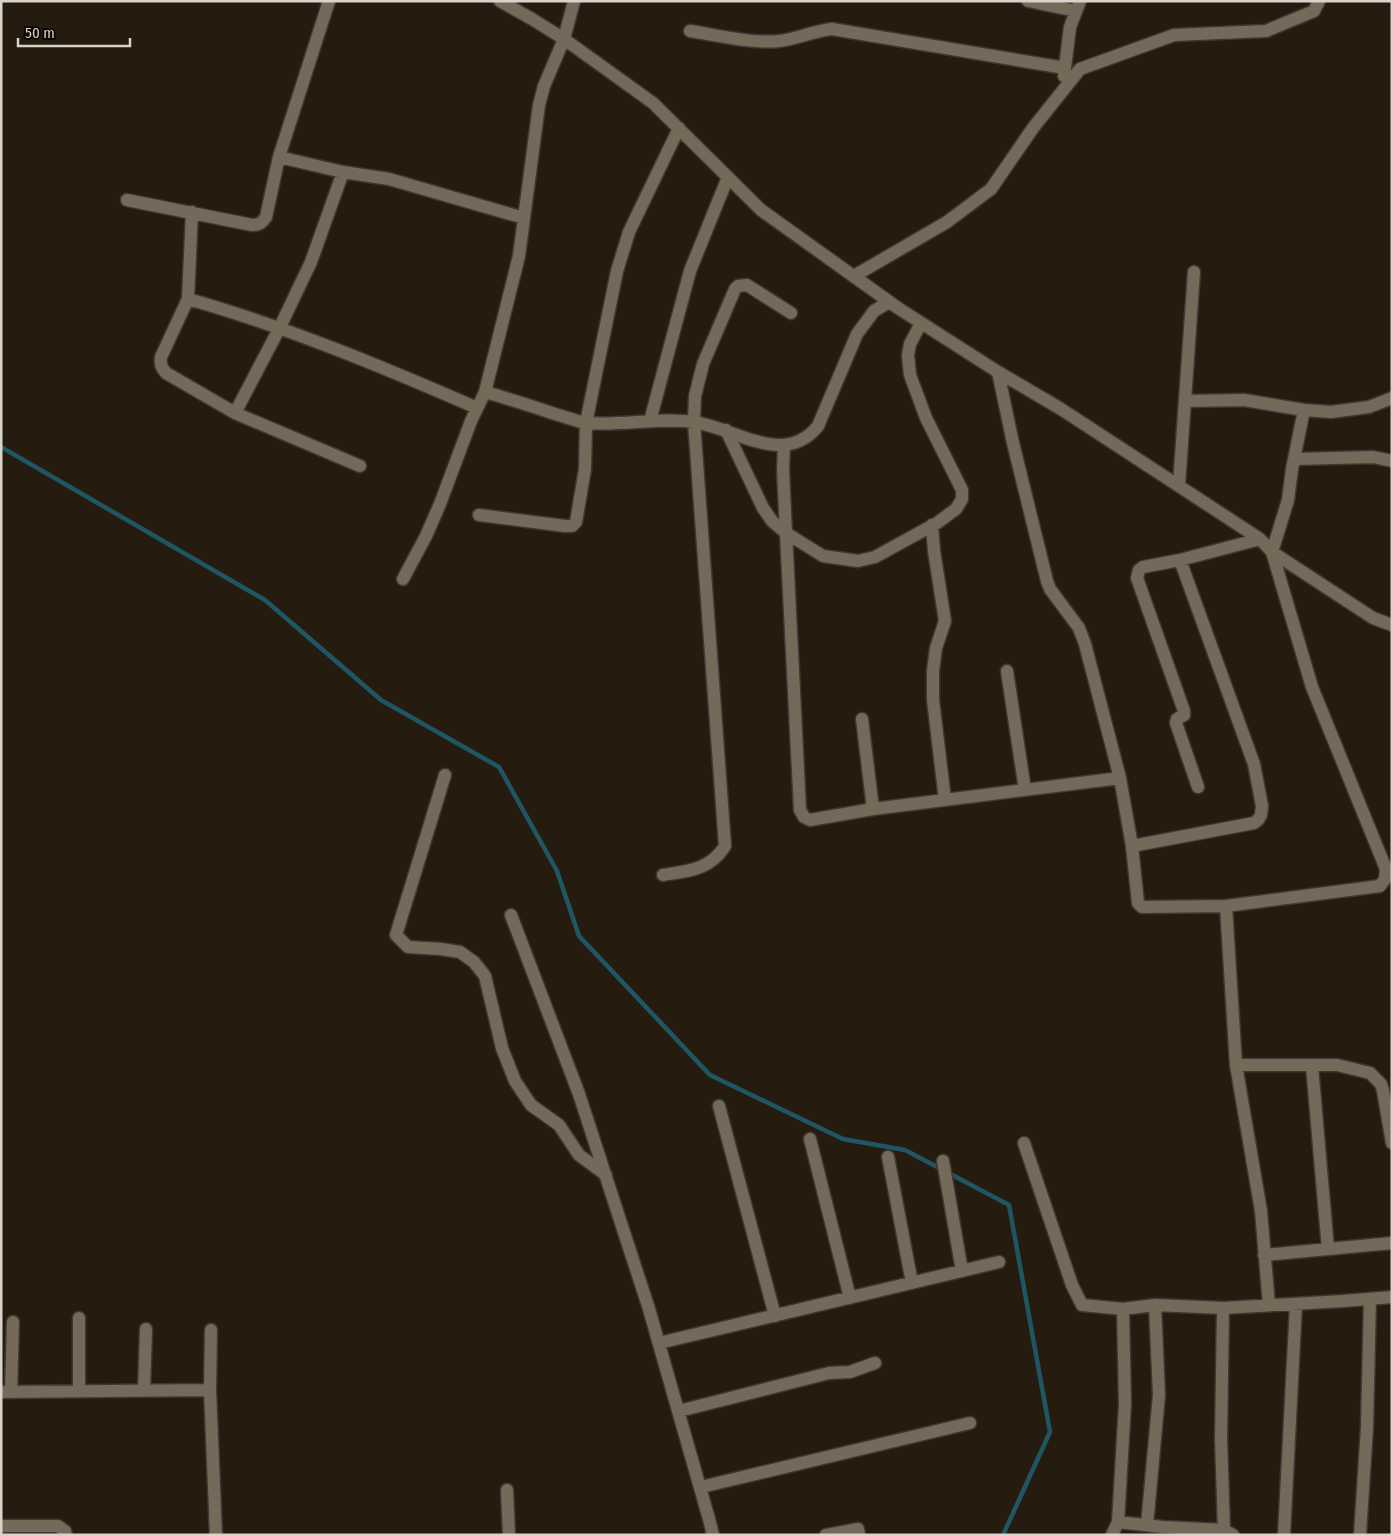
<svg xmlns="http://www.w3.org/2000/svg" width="1393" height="1536" font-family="'Fira Sans Condensed',sans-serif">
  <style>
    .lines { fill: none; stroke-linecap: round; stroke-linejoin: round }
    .stream { stroke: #1f5664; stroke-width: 4.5 }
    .minor-casing { stroke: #3f3731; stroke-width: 15 }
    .minor { stroke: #75695a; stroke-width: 12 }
  </style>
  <rect width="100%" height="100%" fill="#251c0f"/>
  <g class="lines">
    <path class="stream" d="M1,447L265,600L381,700L499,767L557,871L579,936L710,1075L843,1139L905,1150L1009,1205L1050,1432L1003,1535"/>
    <g class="minor-casing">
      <path id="minor" d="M500,1L532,19L564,39L653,103L761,210L898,308L998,372L1061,409L1260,539L1272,552L1373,618L1392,625
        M1028,1L1076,11
        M690,31C716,35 753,44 779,41C797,39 813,31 832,29L1065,68
        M1064,76L1070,27L1080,1
        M279,157L343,172L389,179L524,218
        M127,200L252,225C259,225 262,223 266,217L279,157L329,1
        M192,212L188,299L161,357C160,364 161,367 166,373L235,413L360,466
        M854,276L947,222L991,189L1033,128L1080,69L1174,35L1266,31L1314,11L1319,1
        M188,299C287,327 383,367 477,408
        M998,372L1013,443L1047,581L1050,589L1079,628L1085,644L1120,778L1132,846L1138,903L1142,907L1226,906
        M485,392C510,399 534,407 558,415C567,417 578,422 587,423C623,426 659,417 694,422C735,428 784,468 818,426L857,334L874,311L889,302
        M1185,401L1244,400L1304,410L1331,412L1369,407L1392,398
        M235,413L279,329L311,262L343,172
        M650,421L690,271L728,177
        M726,430L763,508L772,521L786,533L823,556L858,561L875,557L937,523L956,509L962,499V490L926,418L910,375L908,355L910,344L921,323
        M784,445L783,470L786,533L800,810L804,817L810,820L873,809L1120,778
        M1295,459L1373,457L1392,461
        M1179,485L1194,272
        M479,515L565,526H572L576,522L585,469L586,423L617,271L629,232L679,128
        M932,525L934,551L945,621L936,648L933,671V700L945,800
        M1180,560L1143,567L1139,570L1137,578L1184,711V715L1177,719L1176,723L1198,787
        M403,579L426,536L440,504L471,421L485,392L519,256L539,105L544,86L564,39L574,1
        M1007,671L1025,790
        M862,719L873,809
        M445,775L396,935L408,947L441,949L460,952L474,962L485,976L502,1048L515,1081L531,1105L559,1125L579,1155L606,1175
        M1132,846L1254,823L1258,820L1261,815L1262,806L1254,764L1180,560L1260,539
        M663,875C688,871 710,870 725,846L694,422L695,396L703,364L735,289L738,286L747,285L791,313
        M511,915L579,1094L649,1309L709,1519L713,1535
        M1236,1065H1337L1370,1073L1381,1084L1383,1091L1392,1143
        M1312,1066L1328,1249
        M719,1106L775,1316
        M810,1139L850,1298
        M1024,1143L1072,1285L1082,1305L1123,1309L1125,1404L1118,1522L1163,1527L1224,1530L1233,1535
        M888,1157L912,1283
        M943,1161L962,1271
        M1264,1255L1392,1243
        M1155,1305L1223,1308L1221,1439L1224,1530
        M1269,1305L1261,1211L1236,1065L1226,906L1380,886L1385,879L1386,869L1312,687L1272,552L1288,500L1292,469L1304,410
        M1223,1308L1343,1301L1392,1297
        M1123,1309L1155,1305L1159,1395L1147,1525
        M211,1330L210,1390L216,1535
        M659,1343L999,1262
        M144,1390L146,1329
        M79,1391V1318
        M1,1392L210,1390
        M11,1392L13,1322
        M679,1411L829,1373L850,1372L875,1363
        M701,1487L970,1423
        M507,1490L509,1535
        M1,1526H58L65,1531L66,1535
        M826,1535L858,1529L859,1535
        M1112,1535L1118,1522
        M1284,1535L1296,1304
        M1360,1535L1367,1427L1370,1299"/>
    </g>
    <use href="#minor" class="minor"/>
  </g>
  <rect width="1393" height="1536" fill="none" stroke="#dad3cb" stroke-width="5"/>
  <path d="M18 38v8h112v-8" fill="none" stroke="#dad3cb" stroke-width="2.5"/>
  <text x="25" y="38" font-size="15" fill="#dad3cb" stroke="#0b0703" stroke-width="4" paint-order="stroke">50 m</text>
</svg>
